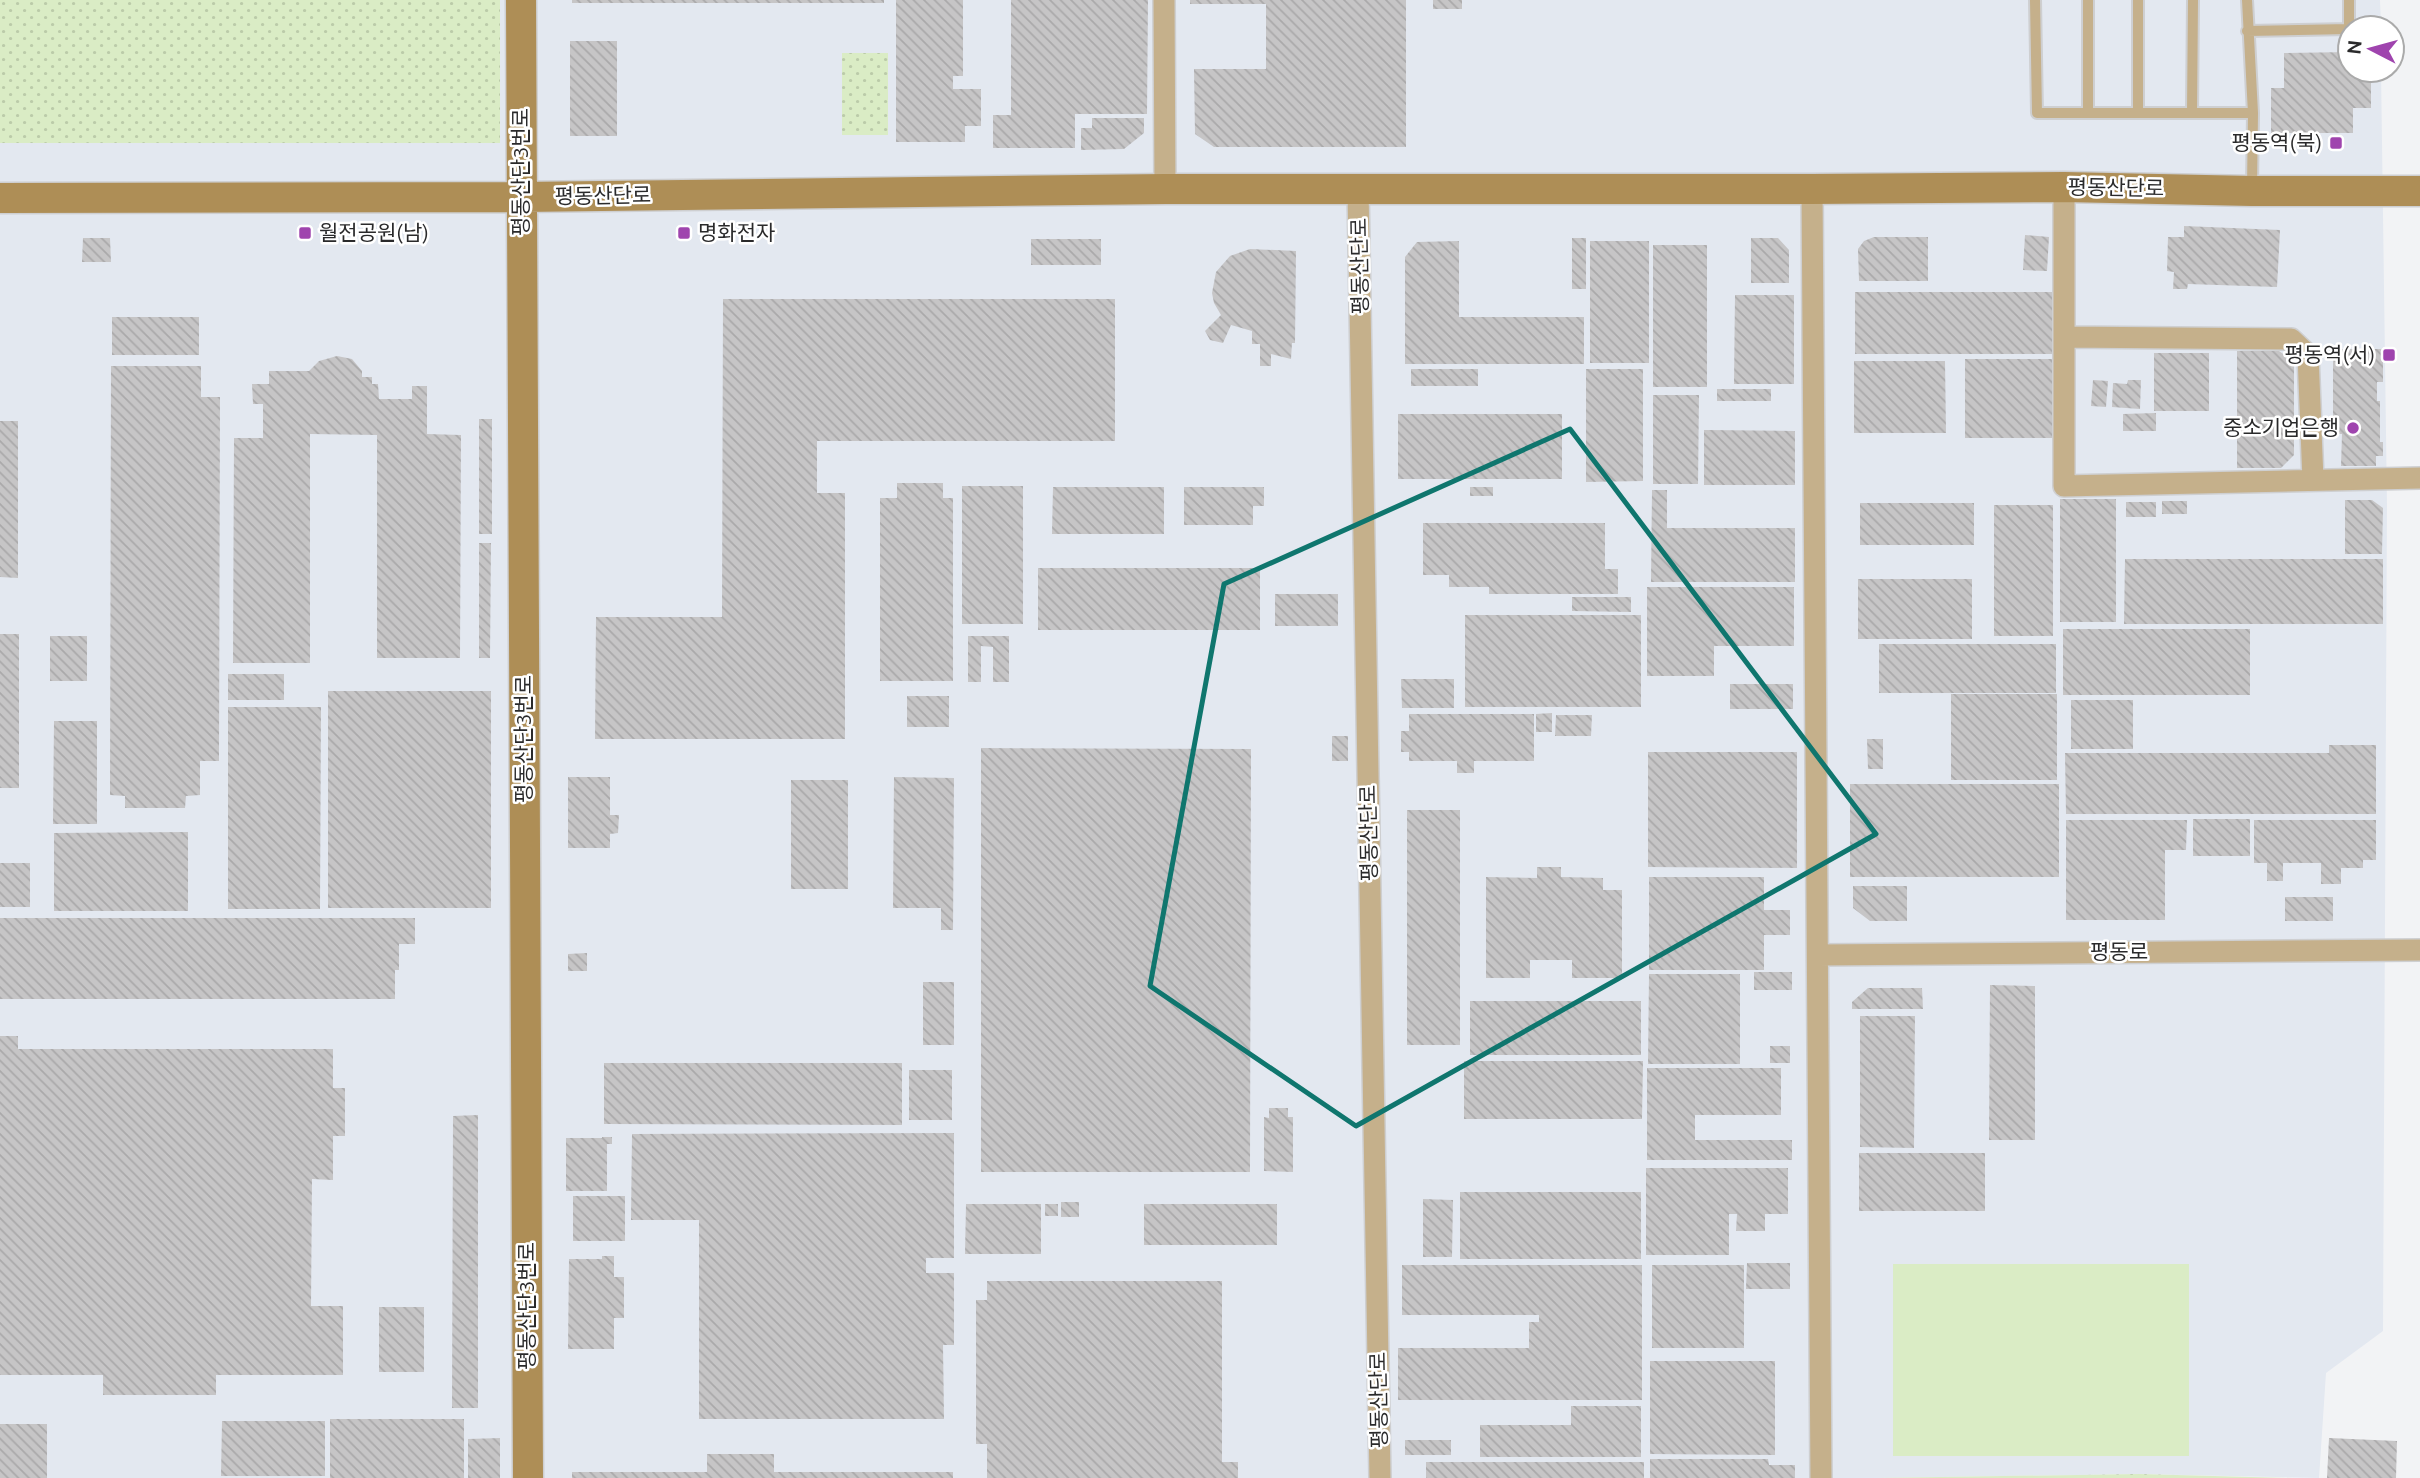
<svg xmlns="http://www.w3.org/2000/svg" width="2420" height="1478" font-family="Ubuntu,'Noto Sans KR',sans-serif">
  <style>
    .built { fill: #e3e8f0 }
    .green { fill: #daecc5 }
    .park { fill: url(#park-dots) }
    .building { fill: url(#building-back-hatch) }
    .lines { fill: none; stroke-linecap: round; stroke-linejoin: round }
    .lane-casing { stroke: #cecfd1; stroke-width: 14 }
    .street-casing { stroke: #cecfd1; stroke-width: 24 }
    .secondary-casing { stroke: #cecfd1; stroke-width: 33 }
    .lane { stroke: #c5b08b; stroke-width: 10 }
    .street { stroke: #c5b08b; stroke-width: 21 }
    .secondary { stroke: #ae8e56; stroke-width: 30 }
    .marked { fill: none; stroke: #0f766e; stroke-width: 5; stroke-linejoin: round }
    .poi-dot { fill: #9f44ae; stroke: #fff; stroke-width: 2.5 }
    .labels { text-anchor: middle; stroke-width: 5; stroke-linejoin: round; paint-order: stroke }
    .poi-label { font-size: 21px; fill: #2a2a2b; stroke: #fff; text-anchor: end }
    .street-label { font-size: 21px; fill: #2a2a2b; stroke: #fff }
  </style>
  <defs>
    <pattern id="park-dots" width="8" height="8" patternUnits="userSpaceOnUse" patternTransform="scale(1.75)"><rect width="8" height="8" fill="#daecc5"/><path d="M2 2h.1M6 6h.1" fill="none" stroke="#bbcba9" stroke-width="1.8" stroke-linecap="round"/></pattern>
    <pattern id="building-back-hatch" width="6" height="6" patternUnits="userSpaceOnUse" patternTransform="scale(1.75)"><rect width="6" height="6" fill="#c6c5c6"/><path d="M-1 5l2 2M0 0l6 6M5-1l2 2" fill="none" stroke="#aaa9aa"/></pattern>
  </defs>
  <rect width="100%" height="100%" fill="#f2f3f5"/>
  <path class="built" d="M0,0H2380L2381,28H2350V70H2381L2387,505L2383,1331L2326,1373L2319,1478L2139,1474L1876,1478H0Z"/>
  <path class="green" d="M1893,1264H2189V1456H1893Z"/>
  <path class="park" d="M0,0H500V143H0Z
    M842,53H888V135H842Z
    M2139,1474L2292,1478H1876Z"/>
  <path class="building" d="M572,0H884V3H572Z
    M896,0H963V76H953V89H981V126H965V142H896Z
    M1011,0H1148L1147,114H1075V148H993V115H1011Z
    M1190,0H1406V147H1214L1195,134L1194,69H1266V4H1190Z
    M1433,0H1462V9H1433Z
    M570,41H617V136H570Z
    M2350,52V70H2371V108H2353V133H2271V88H2284V53Z
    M1092,118H1144V133L1124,149L1081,150V128H1092Z
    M2184,226L2280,230L2277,287L2188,284L2187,289H2173L2174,272L2167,271L2168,237H2184Z
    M2025,235L2049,237L2047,271L2023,270Z
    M1874,237H1928V281H1859L1858,249L1864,241Z
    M83,238H110L111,262H82Z
    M1572,238H1586V289H1572Z
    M1751,238H1778L1789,250V283H1751Z
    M1031,239H1101V265H1031Z
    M1459,241V317H1584V364H1405V257L1417,242Z
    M1590,241H1649V363H1590Z
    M1653,245H1707V387H1653Z
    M1250,249L1296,251L1295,343H1292L1291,359L1271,354V366H1260V344H1252V331L1231,325L1223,343L1210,340L1205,331L1221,315L1214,303L1212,293L1216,272L1230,256Z
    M1855,292H2061V354H1855Z
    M1735,295H1794V384H1734Z
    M723,299H1115V441H817V493H845V739H595L596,617H722Z
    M112,317H199V355H112Z
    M2333,349H2383V382H2377V401H2380V442H2383V456H2376V466H2341L2342,434H2333Z
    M2237,351H2279L2294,362V455L2281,468H2237Z
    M2154,353H2209V411H2154Z
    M337,356L352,359L362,371V377H372V384H378L379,399H412V386H427V434L461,435L460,658H377V435L310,434V663H233L234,438H263V404H253L252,384H269V371H309L319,361Z
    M1965,359H2060V438H1965Z
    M1854,361H1945L1946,433H1854Z
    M111,366H201V397H220L219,761H200V795L186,796L185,808H125V796L110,795Z
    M1411,369H1478V386H1411Z
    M1586,369H1643V481L1586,482Z
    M2093,380L2108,381L2106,407L2091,406Z
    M2128,380H2141L2140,409L2112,407L2113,383L2127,384Z
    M1717,389H1771V401H1717Z
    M1653,395H1699L1698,484H1653Z
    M2156,413V431H2123V414Z
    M1398,414H1562V479H1398Z
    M479,419H492V534H479Z
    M0,421H18V578L0,577Z
    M1704,430L1795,431V485H1704Z
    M897,483H943V498H953V681H880V498H897Z
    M962,486H1023V624H962Z
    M1053,487H1164V534H1052Z
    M1184,487H1264V506H1253V525H1184Z
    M1470,487H1493V496H1470Z
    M1652,490H1667V528H1795V582H1651Z
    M2060,499H2116V622H2060Z
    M2345,500H2372L2383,508L2382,554H2345Z
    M2162,501H2187V514H2162Z
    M2126,502H2156V517H2126Z
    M1860,503H1974V545H1860Z
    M1994,505H2053V636H1994Z
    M1423,523H1605V569H1618V594H1489V587H1449V575H1423Z
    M479,543H491L490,658H479Z
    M2125,559H2383V624H2124Z
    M1038,568H1260V630H1038Z
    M1858,579H1972V639H1858Z
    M1647,587H1794V646H1714V676H1647Z
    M1275,594H1338V626H1275Z
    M1572,597H1631V612L1572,611Z
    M1465,615H1641V707H1465Z
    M2063,629H2250V695H2063Z
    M0,634H19V788H0Z
    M50,636H87V681H50Z
    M968,636H1009V682H993V647L981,646V682H968Z
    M1879,644H2056V693H1879Z
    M228,674H284V700H228Z
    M1401,679H1454V708H1402Z
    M1730,684H1793V709H1730Z
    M328,691H491V908H328Z
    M1951,694H2057V780H1951Z
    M907,696H949V727H907Z
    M2071,700H2133V749H2071Z
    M228,707H321L320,909H228Z
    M1552,713V732H1536V714Z
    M1409,714H1534V761H1474V773H1457V761H1409V752H1401V731H1409Z
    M1556,715H1592L1591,736H1555Z
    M54,721H97V824H53Z
    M1332,736H1348V761H1332Z
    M1867,739H1883V769H1868Z
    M2329,745H2376V814H2066L2065,753H2329Z
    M981,748L1251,749L1250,1172H981Z
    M1648,752H1797V868L1648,867Z
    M568,777H610V815H619L618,833L610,834V848H568Z
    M894,777L954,778L953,930H941V908H893Z
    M791,780H848V889H791Z
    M1850,784H2059V877H1850Z
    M1407,810H1460V1045H1407Z
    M2193,819H2250V856H2193Z
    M2066,820H2187L2186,850H2165V920H2066Z
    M2254,820H2376V860H2363V868H2341V884H2321V863H2283V881H2267V863H2254Z
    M188,832V911H54V833Z
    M0,863H30V907H0Z
    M1537,867H1561V877L1603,878V890H1622V978H1572V960H1530V978H1486V877L1537,878Z
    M1649,877H1764V910H1790V935H1764V970H1649Z
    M1853,886H1907V921H1870L1853,908Z
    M2285,897H2333V921H2285Z
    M0,918H415V944H399V970H395V999H0Z
    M587,953V971H568V954Z
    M1754,972H1792V990H1754Z
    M1649,974H1740V1064H1648Z
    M923,982H954V1045H923Z
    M1990,985L2035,986V1140H1989Z
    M1868,988H1922L1923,1009H1852V1002Z
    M1470,1001H1641V1055H1470Z
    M1860,1016H1915L1914,1148L1860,1147Z
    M0,1036H18V1049H333V1088H345V1136H333V1180L312,1179L311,1306H343V1375H216V1395H103V1375H0Z
    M1770,1046H1790V1063H1770Z
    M1464,1061H1643L1642,1119H1464Z
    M604,1063H902V1125L604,1124Z
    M1647,1068H1781V1115H1695V1140H1792V1160H1647Z
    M909,1070H952V1120H909Z
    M1269,1108H1288V1117H1293V1172L1264,1171V1117L1269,1118Z
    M478,1115V1408H452L453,1116Z
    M954,1133V1258H926V1273H954V1345H943L944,1419H699V1220H631L632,1134Z
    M602,1137H612V1144H607V1191H566V1138H602Z
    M1859,1153H1985V1211H1859Z
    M1646,1168H1788V1214H1765V1231H1736L1737,1214H1729V1255H1646Z
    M1460,1192H1641V1259H1460Z
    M573,1196H625V1241H573Z
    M1423,1199L1453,1200L1452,1257H1423Z
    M1061,1202H1079V1217H1061Z
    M966,1204H1041V1254H965Z
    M1045,1204H1058V1216H1045Z
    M1144,1204H1277V1245H1144Z
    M602,1256H614V1277H624V1318H614V1349H568L569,1259H602Z
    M1747,1263H1790V1289H1746Z
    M1402,1265H1642V1400H1398V1348H1529V1322H1539V1315H1402Z
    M1652,1265H1744V1348H1652Z
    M987,1281H1222V1462H1238V1478H987V1444H976V1300H987Z
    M379,1307H424V1372H379Z
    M1650,1361H1775V1455L1650,1454Z
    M1571,1406H1641V1457H1480V1425H1571Z
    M330,1419H464V1478H330Z
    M222,1421H325V1476H221Z
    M0,1424H47V1478H0Z
    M500,1438V1478H468V1439Z
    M2329,1438L2397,1441L2396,1478H2327Z
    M1405,1440H1451V1455H1405Z
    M707,1454H774V1472H953V1478H572V1472H707Z
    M1650,1459H1768L1769,1465H1795V1478H1650Z
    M1426,1462H1644V1478H1426Z"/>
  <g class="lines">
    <g class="lane-casing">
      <path id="lane" d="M2035,0L2037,113H2253
        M2088,0V113
        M2138,0V113
        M2247,0L2253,113L2252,188
        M2247,31L2349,29V0
        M2192,113L2193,0"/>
    </g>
    <g class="street-casing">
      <path id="street" d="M1164,0L1165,189
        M2064,187V486L2420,478
        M1358,188L1380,1478
        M1812,189L1821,1478
        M2066,337L2291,339L2308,355L2313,480
        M1818,955L2420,950"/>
    </g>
    <g class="secondary-casing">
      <path id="secondary" d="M521,0L528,1478
        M0,198L521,197L1165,189H1812L2064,187L2252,191H2420"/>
    </g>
    <use href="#lane" class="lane"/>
    <use href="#street" class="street"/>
    <use href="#secondary" class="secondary"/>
  </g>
  <path class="marked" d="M1570,429L1876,834L1356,1126L1150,986L1224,584Z"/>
  <g class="poi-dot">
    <rect x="2329" y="136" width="14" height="14" rx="3.5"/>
    <rect x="298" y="226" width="14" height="14" rx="3.5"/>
    <rect x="677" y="226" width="14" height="14" rx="3.5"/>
    <rect x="2382" y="348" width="14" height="14" rx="3.5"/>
    <circle cx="2353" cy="428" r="7"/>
  </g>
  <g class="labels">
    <g class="poi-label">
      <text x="2322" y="150">평동역(북)</text>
      <text x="319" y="240" text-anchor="start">월전공원(남)</text>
      <text x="698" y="240" text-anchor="start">명화전자</text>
      <text x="2375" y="362">평동역(서)</text>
      <text x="2339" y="435">중소기업은행</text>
    </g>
    <g class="street-label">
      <text transform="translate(521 172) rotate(-90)" y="7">평동산단3번로</text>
      <text transform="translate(2116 188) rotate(1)" y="7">평동산단로</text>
      <text transform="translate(603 196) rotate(-1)" y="7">평동산단로</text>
      <text transform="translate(1360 266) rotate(-91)" y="7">평동산단로</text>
      <text transform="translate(524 739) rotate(-90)" y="7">평동산단3번로</text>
      <text transform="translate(1369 833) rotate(-91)" y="7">평동산단로</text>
      <text x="2119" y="959">평동로</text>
      <text transform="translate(527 1306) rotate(-90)" y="7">평동산단3번로</text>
      <text transform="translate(1379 1400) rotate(-91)" y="7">평동산단로</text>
    </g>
  </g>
  <g transform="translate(2371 49) rotate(276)"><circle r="33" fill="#ffffff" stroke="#aaaaaa" stroke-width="2"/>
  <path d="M0-5L12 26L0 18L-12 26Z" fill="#9f44ae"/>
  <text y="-10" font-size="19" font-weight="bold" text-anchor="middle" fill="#2a2a2b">N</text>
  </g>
</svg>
